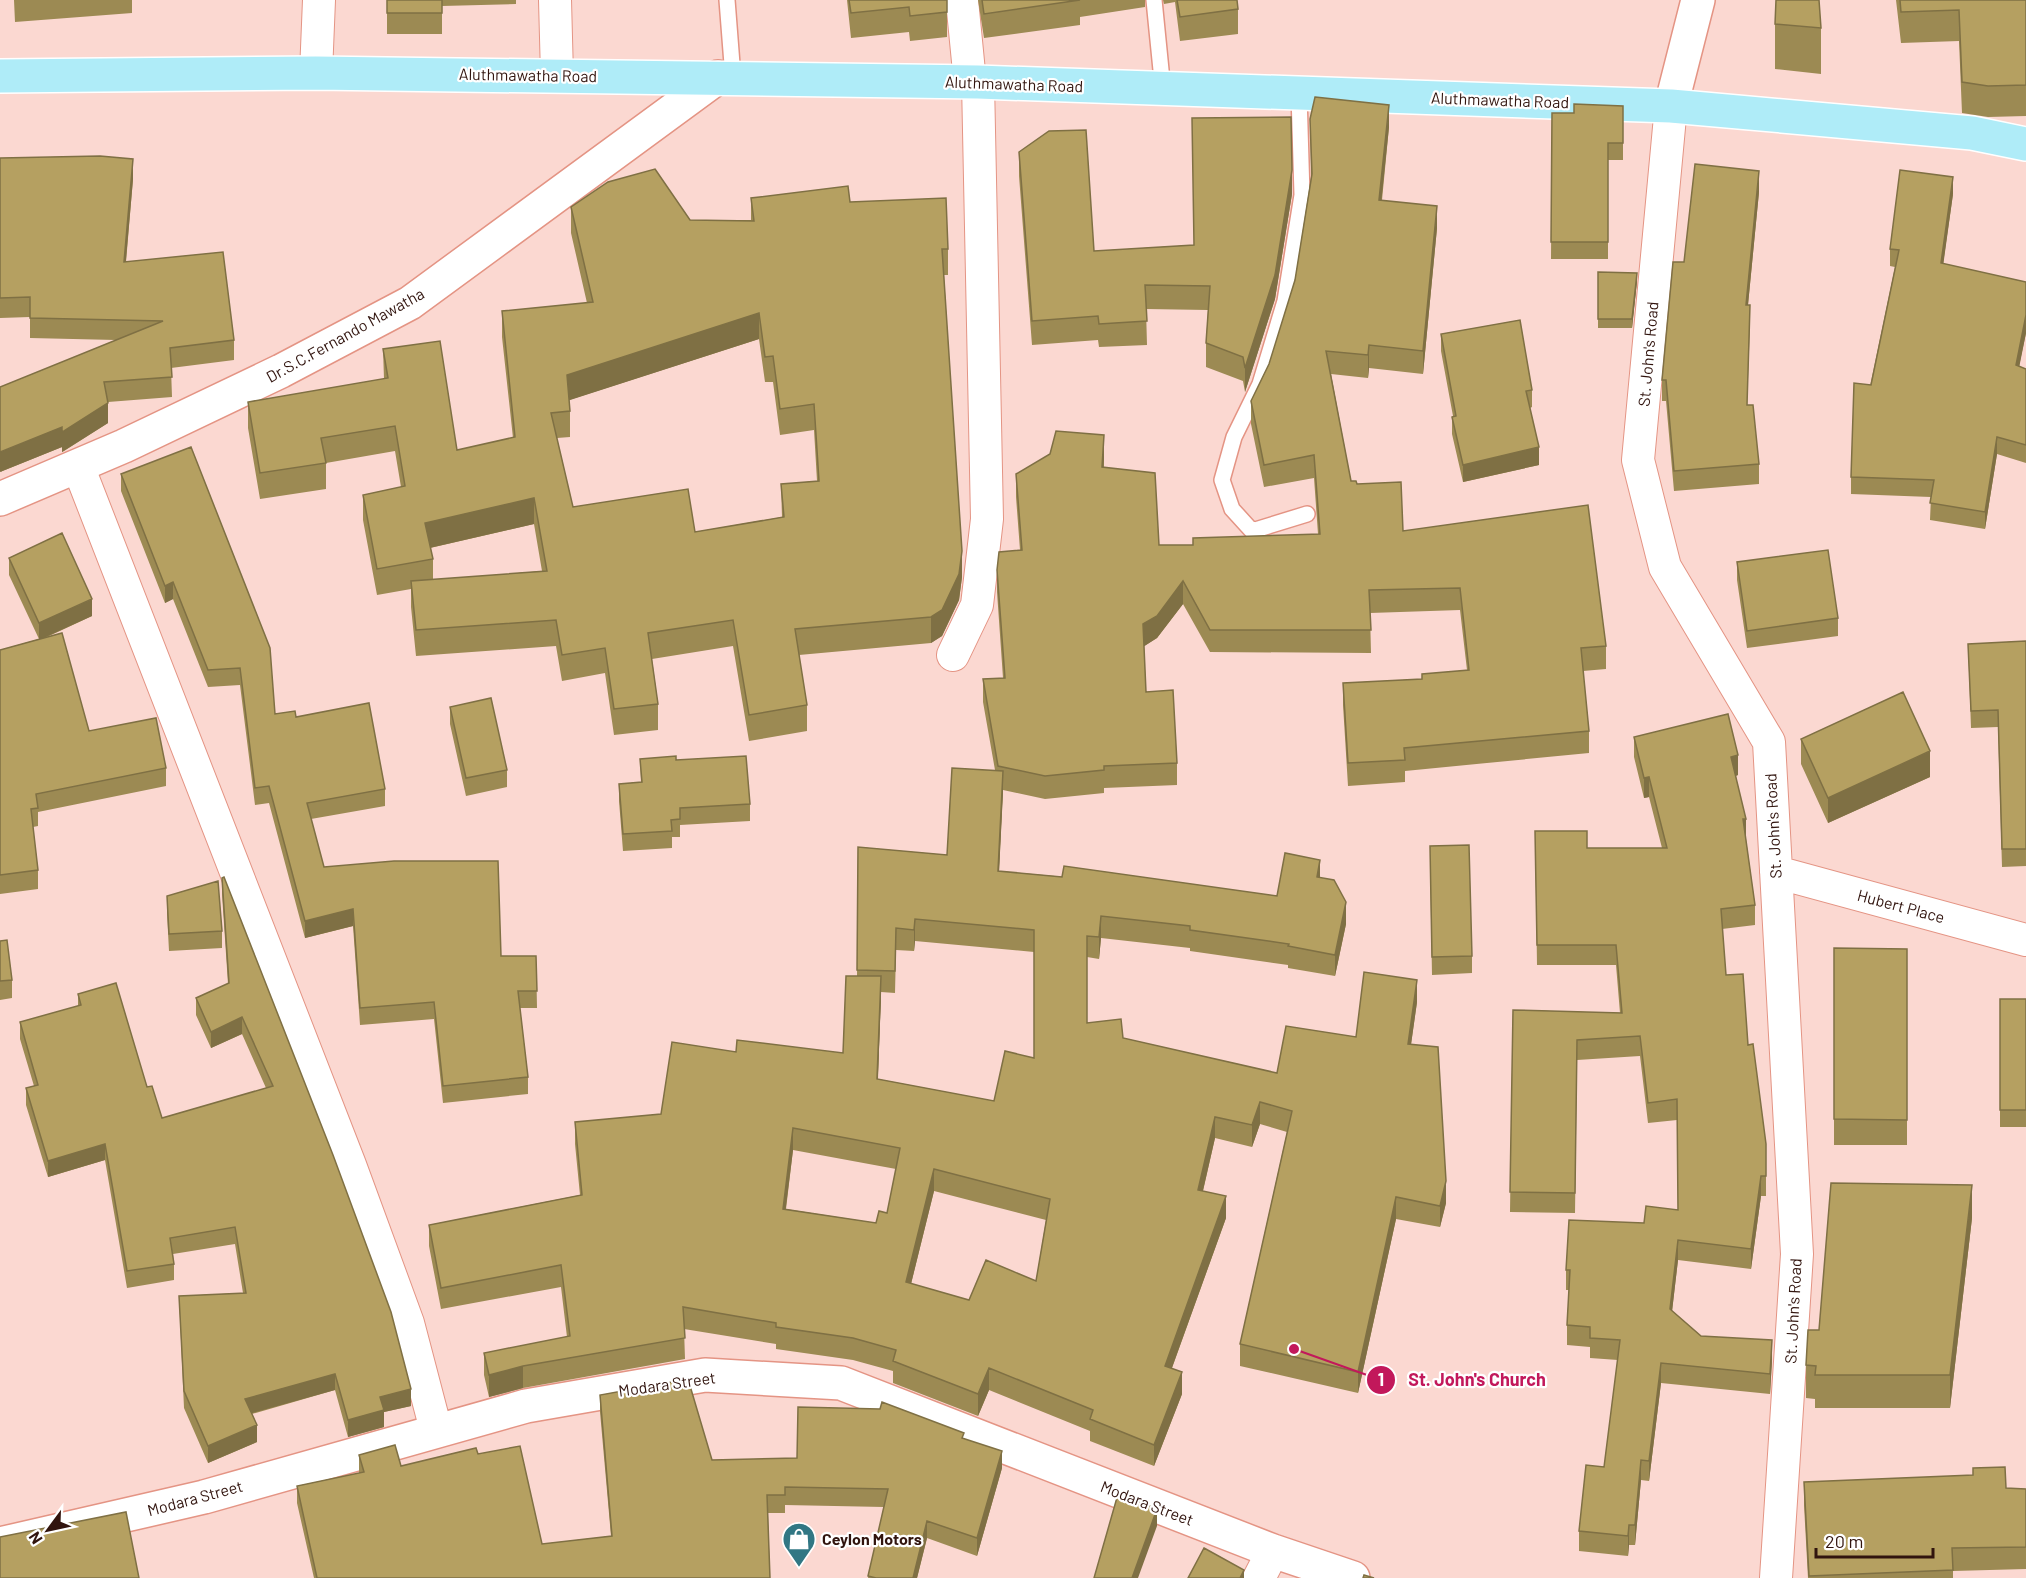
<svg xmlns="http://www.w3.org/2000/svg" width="2026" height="1578" font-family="Barlow,sans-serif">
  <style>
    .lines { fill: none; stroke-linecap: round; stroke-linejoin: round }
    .lane-casing { stroke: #e49484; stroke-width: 18 }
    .street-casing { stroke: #e49484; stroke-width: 34 }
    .secondary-casing { stroke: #e49484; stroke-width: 36 }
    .primary-casing { stroke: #fff; stroke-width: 36 }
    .lane { stroke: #fff; stroke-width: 15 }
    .street { stroke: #fff; stroke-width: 32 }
    .secondary { stroke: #fff; stroke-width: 33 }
    .primary { stroke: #afecf8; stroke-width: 33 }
    .wall { fill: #9c8a53; fill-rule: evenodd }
    .shaded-wall { fill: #7f7044 }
    .building { fill: #b5a061; stroke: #7f7044; stroke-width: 1.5; fill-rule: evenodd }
    .labels { text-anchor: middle; stroke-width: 4.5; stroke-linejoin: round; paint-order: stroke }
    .street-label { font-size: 16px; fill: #31140e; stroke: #fff }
    .poi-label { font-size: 16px; font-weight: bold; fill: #31140e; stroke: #fff; text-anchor: start }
    .leader { fill: none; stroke: #c2185b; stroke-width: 2 }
    .callout-dot { fill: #c2185b; stroke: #fff; stroke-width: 2 }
    .mark-label { font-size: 18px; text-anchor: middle; font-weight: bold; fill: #fff }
    .callout-label { font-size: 18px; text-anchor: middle; font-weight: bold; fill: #c2185b; stroke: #fff; stroke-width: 4.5; stroke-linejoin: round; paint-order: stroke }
  </style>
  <rect width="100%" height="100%" fill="#fbd8d1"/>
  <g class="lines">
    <g class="lane-casing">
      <path id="lane" d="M727,0L733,77
        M1154,0L1163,90
        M1299,94L1302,195L1285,301L1260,384L1234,437L1222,480L1232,509L1252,531L1307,514"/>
    </g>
    <g class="street-casing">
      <path id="street" d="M555,0L557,75
        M962,0L970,82
        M316,73L319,0
        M1671,106L1638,460L1665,567L1769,742L1797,1254L1776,1578
        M78,466L350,1165L408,1323L436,1430
        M953,655L977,605L987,519L978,82
        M1776,872L2026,940
        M1259,1578L1273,1551"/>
    </g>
    <g class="secondary-casing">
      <path id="secondary" d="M1671,106L1698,0
        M0,499L124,446L281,371L410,303L718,77
        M0,1544L204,1497L526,1406L705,1375L841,1383L1273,1551L1353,1578"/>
    </g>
    <g class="primary-casing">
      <path id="primary" d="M0,76L316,73L978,82L1671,106L1972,133L2026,144"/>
    </g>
    <use href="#lane" class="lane"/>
    <use href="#street" class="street"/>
    <use href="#secondary" class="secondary"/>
    <use href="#primary" class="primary"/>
  </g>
  <path class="wall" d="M14,0H132V13L15,22Z
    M387,0H516V4L442,6V34H387Z
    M847,0H947V37L910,41L909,32L851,38Z
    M978,0H1145V7L1080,17V25L984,38Z
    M1163,0H1237L1238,9V34L1180,41L1175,2L1164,4Z
    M1896,0H2026V116L1988,117L1962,113L1959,41L1901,43Z
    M1775,24L1821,28V74L1775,69Z
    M1623,106V160H1608V259H1551L1552,113H1574Z
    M1310,119L1389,127L1382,200L1437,228L1423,374L1369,368L1368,378L1331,374L1351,481L1357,484L1403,531L1606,646V669L1583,671L1589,731V753L1405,771V782L1348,786L1343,705V683L1422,679L1467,670L1460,610L1370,613L1371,653L1210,652L1183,604L1157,638L1144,646L1146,692L1177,763V785L1104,788V793L1045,799L1003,790L999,871L1277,896L1320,878L1346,924L1335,976L1288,968V965L1190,951V948L1101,938L1099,959L1087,957V1023L1123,1038L1277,1073L1356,1037L1417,1002L1411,1044L1446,1203L1440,1227L1396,1219L1358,1393L1240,1366V1344L1287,1132L1260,1124L1252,1147L1215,1138L1203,1191L1226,1218L1172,1368L1182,1394L1154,1466L1090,1441V1431L989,1390L978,1416L893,1383V1371L853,1360L776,1349V1344L684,1329L685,1359L523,1388L489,1397L484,1375V1353L567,1337L561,1287L441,1309L429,1246V1225L580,1195L575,1144V1122L661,1114L736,1052L843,1053L857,976L858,847L947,855L995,770L983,702V679L1003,678L997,592V570L1020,550L1016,497V474L1104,458V467L1159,545H1193L1318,534L1314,478L1264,487L1251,424V401L1269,364L1295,280L1311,177ZM915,941L1034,952V1058L994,1101L878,1079L881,992L895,993L896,950L914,951ZM793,1150L896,1169L887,1213L876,1223L786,1209ZM934,1191L1046,1220L1036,1281L969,1300L911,1284Z
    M1019,152L1094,251L1193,245L1292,194L1275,299L1245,392L1243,381L1206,367V343L1208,310L1146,309L1147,345L1099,347L1098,340L1032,345L1019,176Z
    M0,158L133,179L126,262L234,340V360L171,368L172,397L108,402V423L64,451L62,452V447L0,472L116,340L30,338V317L0,318Z
    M1759,192L1748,305L1750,325L1747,405L1759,464V484L1674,491L1666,401H1662V380L1684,262Z
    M1953,194L1943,264L2026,282V333L2019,366L2026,369V463L1997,454L1985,529L1930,520L1931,497L1851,494V477L1895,267L1890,266V249Z
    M751,198L850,202L948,249V275H944L962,577L959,600L942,636L931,643L799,655L807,705V731L749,741L733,646L652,659L658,704V730L614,735L605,673L562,681L556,646L416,656L411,607V589L377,595L363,520V495L401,487L395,451L326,463V489L260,499L248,428V402L384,379L383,349L457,450L513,438L502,337V311L587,303L571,233V207L690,220H751ZM759,339L765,382H773L780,435L814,430L817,481L781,484L782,517L695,532L573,507L557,438L570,437V411L569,400ZM534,524L542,571L433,580V559L430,548Z
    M1598,272L1637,281L1632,328H1598Z
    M1441,334L1532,390V407L1530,408L1539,465L1463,482L1452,434V417L1453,416L1441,351Z
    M121,474L275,714L296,717L385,789V806L311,819L324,867L501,956H536L537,1008H520L528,1077V1094L443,1103L434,1019L360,1025L353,926L305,938L269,803L255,805L240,685L208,687L173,599L165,603L121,491Z
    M9,558L92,616L47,637L89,731L166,768V786L38,812V826L33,827L38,870V889L0,894V650L39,639L9,575Z
    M1737,562L1838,618V636L1747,648L1737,580Z
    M2026,641V866L2002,867L1998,727L1971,728L1968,644Z
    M450,707L507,770V787L466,796L450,724Z
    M1634,737L1738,775L1736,776L1746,839L1755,905V925L1722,929L1726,975L1748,1045L1766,1144V1196H1761L1751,1269L1678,1260L1672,1311L1701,1336L1772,1360L1770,1394L1661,1383L1649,1481L1641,1480L1635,1545H1629L1628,1556L1579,1551V1531L1604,1467L1618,1360L1590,1358V1347L1567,1345V1325L1569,1290H1566V1270L1644,1223L1678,1210L1677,1120L1648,1123L1640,1056L1577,1060L1575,1213L1510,1212L1513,1010L1620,1013L1616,965H1537L1535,831L1587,848H1662L1649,797L1644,798L1634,757Z
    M1801,739L1930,777L1828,823L1801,764Z
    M640,759L676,760L750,804V821L680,825V837H672V848L623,851L619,801V784L641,782Z
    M1430,864L1472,956V973L1432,975Z
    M222,878L411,1406L384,1412V1427L348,1437L335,1390L252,1414L257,1442L208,1463L184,1408L179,1296L243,1293L235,1244L173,1254L174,1264V1280L127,1288L105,1160L48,1177L26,1105V1088L34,1086L20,1039V1022L78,1006V994L147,1087L162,1118L266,1088L242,1034L211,1048L196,1015V998L228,984L222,894Z
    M167,896L222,931V948L169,951L167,913Z
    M0,941L12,980V998L0,1000Z
    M1834,948L1907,949V1145H1834Z
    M2000,999H2026V1127H2000Z
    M1972,1218L1950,1408H1815V1399L1806,1398V1365L1819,1330Z
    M600,1395L712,1460L797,1458L964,1439L1002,1468L977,1556L927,1538L917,1578H868L884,1507L785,1505V1513H768L770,1578H314L297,1503V1486L359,1473V1455L401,1466L478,1454L542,1544L611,1536L600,1412Z
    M1804,1482L2006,1488L2026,1489V1569L1953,1571V1578H1808L1804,1505Z"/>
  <path class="shaded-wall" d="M1389,105V127L1379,223V200Z
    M133,159V179L124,282V262Z
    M1292,170V194L1275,299L1245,392V368Z
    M1759,171V192L1746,325V305Z
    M1953,177V194L1941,281V263Z
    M1437,206V228L1423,374V351Z
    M1637,273V281L1632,328V319Z
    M759,313V339L567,401V375Z
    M2026,315V333L2016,383V365Z
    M1369,345V368L1368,378V355Z
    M108,403V423L62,452V432Z
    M62,427V447L0,472V452Z
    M1104,435V458L1102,490V467Z
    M1997,437V454L1985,529V512Z
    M1539,447V465L1463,482V465Z
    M534,498V524L425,549V523Z
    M962,551V577L959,600L942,636L931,643V617Z
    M1183,581V604L1157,638L1143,647V624Z
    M173,582V599L165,603V586Z
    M92,599V616L39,640V623Z
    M1930,751V777L1828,823V798Z
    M1738,755V775L1731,777V757Z
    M1003,771V792L998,893V871Z
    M1649,777V797L1644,798V778Z
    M1743,819H1746V839H1743Z
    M1320,860V882L1317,877Z
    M1346,902V924L1335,976V955Z
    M353,909V926L305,938V921Z
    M1101,916V938L1099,959V937Z
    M915,919V941L914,951V930Z
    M881,976V998L877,1100V1079Z
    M1417,980V1002L1408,1066V1044Z
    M242,1017V1034L211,1048V1032Z
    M1260,1102V1124L1252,1147V1125Z
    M1215,1117V1138L1198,1212V1190Z
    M793,1128V1150L783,1230V1209Z
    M105,1144V1160L48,1177V1161Z
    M934,1169V1191L906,1304V1282Z
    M1761,1176V1196L1751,1269V1249Z
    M1446,1181V1203L1440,1227V1206Z
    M1972,1185V1218L1950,1408V1375Z
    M1226,1196V1218L1165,1387V1366Z
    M1396,1197V1219L1358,1393V1372Z
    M1678,1240V1260L1670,1329V1309Z
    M1772,1340V1360L1770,1394V1374Z
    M1661,1363V1383L1649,1481V1461Z
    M523,1366V1388L489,1397V1375Z
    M989,1368V1390L978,1416V1394Z
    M1182,1372V1394L1154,1466V1445Z
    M335,1374V1390L245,1415V1399Z
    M411,1389V1406L384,1412V1427L348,1437V1420L380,1397Z
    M257,1425V1442L208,1463V1446Z
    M1002,1451V1468L977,1556V1538Z
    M1641,1460V1480L1635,1545V1525Z
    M1157,1509V1526L1138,1578H1132Z
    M927,1521V1538L917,1578H913Z
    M1629,1525V1545L1628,1556V1536Z
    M1244,1570V1578H1240Z"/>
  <path class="building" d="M387,0H442V13H387Z
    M849,0H947V12L910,16L909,7L851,13Z
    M982,0H1080L984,14Z
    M1177,0H1237L1238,9L1180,17Z
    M1776,0H1819L1821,28L1775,24Z
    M1900,0H2026V85L1988,86L1962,82L1959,10L1901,12Z
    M1315,97L1389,105L1379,200L1437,206L1423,351L1369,345L1368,355L1326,351L1351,481H1356L1357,484L1401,482L1403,531L1588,505L1606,646L1581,648L1589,731L1404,748L1405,760L1348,763L1343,683L1422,679V674L1469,670L1460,588L1369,590L1371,630H1210L1183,581L1157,616L1143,624L1146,692L1173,690L1177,763L1104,766V770L1045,776L998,766L983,679L1005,678L997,570L999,552L1022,550L1016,474L1050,454L1056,431L1104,435L1102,467L1155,473L1159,545H1193V538L1320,534L1314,455L1264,465L1251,401L1269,364L1295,280L1312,174L1310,119Z
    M1574,104L1623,106V143H1608V242H1551L1552,113H1574Z
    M1291,117L1292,170L1275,275L1245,368L1243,357L1206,343L1210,286L1145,285L1147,321L1099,324L1098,316L1032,321L1019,152L1049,131L1086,130L1094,251L1194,245L1192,118Z
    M100,156L133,159L124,262L223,252L234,340L170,348L172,377L104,382L108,403L64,431L62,432V427L0,452V387L163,321L30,318V297L0,298V158Z
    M1695,164L1759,171L1746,305H1750L1747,405H1753L1759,464L1674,471L1666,380H1662L1673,262H1684Z
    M655,169L690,220L754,221L751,198L848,186L850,202L946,198L948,249H942L962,551L959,574L942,610L931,617L795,629L807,705L749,715L733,620L648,633L658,704L614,709L605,648L562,655L556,620L416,630L411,581L547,571L534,498L425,523L433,559L377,569L363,495L405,486L395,426L321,438L326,463L260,473L248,402L388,378L383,349L440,341L457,450L515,437L502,311L593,302L571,207L608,182ZM759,313L765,357L773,356L780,409L814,404L819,481L781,484L784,517L695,532L688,489L573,507L551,413L570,411L567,375Z
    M1900,170L1953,177L1941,263L2026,282V315L2016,365L2026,369V445L1997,437L1985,512L1930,503L1934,480L1851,477L1854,383L1871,385L1899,250L1890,249Z
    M1598,272L1637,273L1632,319H1598Z
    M1520,320L1532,390L1526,391L1539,447L1463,465L1452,417L1456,416L1441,334Z
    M191,447L270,648L275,714L295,711L296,717L369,703L385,789L307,803L324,867L394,861H498L501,956H536L537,991H518L528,1077L443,1086L434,1002L360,1008L353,909L305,921L269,786L255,788L240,668L208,670L173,582L165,586L121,474Z
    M62,533L92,599L39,623L9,558Z
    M1828,550L1838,618L1747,631L1737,562Z
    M62,633L89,731L156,718L166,768L36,794L38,808L31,809L38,870L0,875V650Z
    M2026,641V849H2002L1998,710L1971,711L1968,644Z
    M1903,692L1930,751L1828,798L1801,739Z
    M491,698L507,770L466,778L450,707Z
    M1728,714L1738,755L1731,757L1746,819H1743L1755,905L1721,909L1726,975L1743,974L1748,1045L1753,1044L1766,1144V1176H1761L1751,1249L1678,1240L1670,1309L1701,1336L1772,1340L1770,1374L1661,1363L1649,1461L1641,1460L1635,1525H1629L1628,1536L1579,1531L1586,1465L1604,1467L1620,1340L1590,1338V1327L1567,1325L1570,1270H1566L1569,1220L1644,1223L1646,1206L1678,1210L1677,1099L1648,1103L1640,1036L1577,1040L1575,1193L1510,1192L1513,1010L1622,1013L1616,945H1537L1535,831H1587V848H1667L1649,777L1644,778L1634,737Z
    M676,756V760L746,756L750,804L680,808V819L671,820L672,831L623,834L619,784L642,782L640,759Z
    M952,768L1003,771L998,871L1062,877L1064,866L1277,896L1285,853L1320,860L1317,877L1334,880L1346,902L1335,955L1288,946L1289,944L1190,930V926L1101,916L1099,937L1087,936V1023L1121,1019L1123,1038L1277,1073L1286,1026L1356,1037L1364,972L1417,980L1408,1044L1438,1047L1446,1181L1440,1206L1396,1197L1358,1372L1240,1344L1292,1111L1260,1102L1252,1125L1215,1117L1198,1190L1226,1196L1165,1366L1182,1372L1154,1445L1090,1419L1093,1410L989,1368L978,1394L893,1361L896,1350L853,1338L776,1327V1323L683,1307L685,1338L523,1366L489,1375L484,1353L570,1336L561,1265L441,1288L429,1225L582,1195L575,1122L661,1114L672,1042L736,1052L737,1040L843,1053L846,976H881L877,1079L994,1101L1005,1051L1034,1058V930L915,919L914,930L896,928L895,971L857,970L858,847L947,855ZM793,1128L900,1148L887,1213L879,1211L876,1223L783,1209ZM934,1169L1050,1199L1036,1281L986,1260L969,1300L906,1282Z
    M1469,845L1472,956L1432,957L1430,846Z
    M224,877L333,1155L391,1312L411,1389L380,1397L384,1410L348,1420L335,1374L245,1399L257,1425L208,1446L184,1391L179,1296L246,1293L235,1227L170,1238L174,1264L127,1271L105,1144L48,1161L26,1088L38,1085L20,1022L81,1005L78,994L116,983L147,1087L152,1086L162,1118L273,1086L242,1017L211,1032L196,998L229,983L222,878Z
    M218,881L222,931L169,934L167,896Z
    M7,940L12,980L0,981V941Z
    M1834,948L1907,949V1120L1834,1119Z
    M2000,999H2026V1110H2000Z
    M1831,1183L1972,1185L1950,1375H1815L1816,1366L1806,1365L1808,1330H1819Z
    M688,1379L712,1460L797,1458L798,1407L880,1409L882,1402L964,1433L962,1438L1002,1451L977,1538L927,1521L913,1578H876L868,1576L888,1489L785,1487V1495H767L770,1578H317L297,1486L364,1472L359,1455L395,1445L401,1466L476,1448L478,1454L520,1446L542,1544L612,1536L600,1395Z
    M2005,1467L2006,1488L2026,1489V1547L1952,1548L1953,1570L1809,1576L1804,1482L1973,1475V1468Z
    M1118,1494L1157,1509L1132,1578H1094Z
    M126,1512L139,1578H0V1537Z
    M1204,1548L1244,1570L1240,1578H1188Z
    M1364,1575L1374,1578H1363Z"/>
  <defs>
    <g id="shop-pin" transform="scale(1.725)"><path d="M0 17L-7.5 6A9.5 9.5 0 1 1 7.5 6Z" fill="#317784" stroke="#fff"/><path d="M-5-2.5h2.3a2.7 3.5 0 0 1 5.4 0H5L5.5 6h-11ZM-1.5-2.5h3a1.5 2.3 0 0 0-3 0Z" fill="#fff"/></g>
  </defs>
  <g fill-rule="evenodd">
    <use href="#shop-pin" x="799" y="1539"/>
  </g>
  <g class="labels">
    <g class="street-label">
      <text transform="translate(528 75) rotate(1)" y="6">Aluthmawatha Road</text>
      <text transform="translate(1014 84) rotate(2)" y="6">Aluthmawatha Road</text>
      <text transform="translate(1500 100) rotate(2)" y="6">Aluthmawatha Road</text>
      <text transform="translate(345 335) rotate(-29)" y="6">Dr.S.C.Fernando Mawatha</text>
      <text transform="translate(1648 354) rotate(-85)" y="6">St. John's Road</text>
      <text transform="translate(1773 826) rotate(-93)" y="6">St. John's Road</text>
      <text transform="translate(1901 906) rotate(15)" y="6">Hubert Place</text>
      <text transform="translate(1793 1311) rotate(-87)" y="6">St. John's Road</text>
      <text transform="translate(667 1384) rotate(-8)" y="6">Modara Street</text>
      <text transform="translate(195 1498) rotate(-15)" y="6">Modara Street</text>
      <text transform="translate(1147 1503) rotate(21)" y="6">Modara Street</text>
    </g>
    <g class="poi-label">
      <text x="822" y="1545">Ceylon Motors</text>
    </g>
  </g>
  <path class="leader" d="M1294 1349L1381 1380"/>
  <g class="callout-dot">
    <circle cx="1294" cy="1349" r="6"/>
    <circle cx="1381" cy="1380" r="15"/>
  </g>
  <g class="mark-label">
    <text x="1381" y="1386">1</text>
  </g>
  <g class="callout-label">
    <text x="1477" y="1386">St. John's Church</text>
  </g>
  <g transform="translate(48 1530) rotate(237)" stroke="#ffffff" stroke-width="4.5" paint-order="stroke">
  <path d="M0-4.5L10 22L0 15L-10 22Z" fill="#31140e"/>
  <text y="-9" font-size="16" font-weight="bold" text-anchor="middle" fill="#31140e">N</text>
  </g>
  <path d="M1816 1548v9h117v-9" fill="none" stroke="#31140e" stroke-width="3"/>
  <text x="1825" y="1548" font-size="18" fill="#31140e" stroke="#ffffff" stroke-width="4.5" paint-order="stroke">20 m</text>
</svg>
